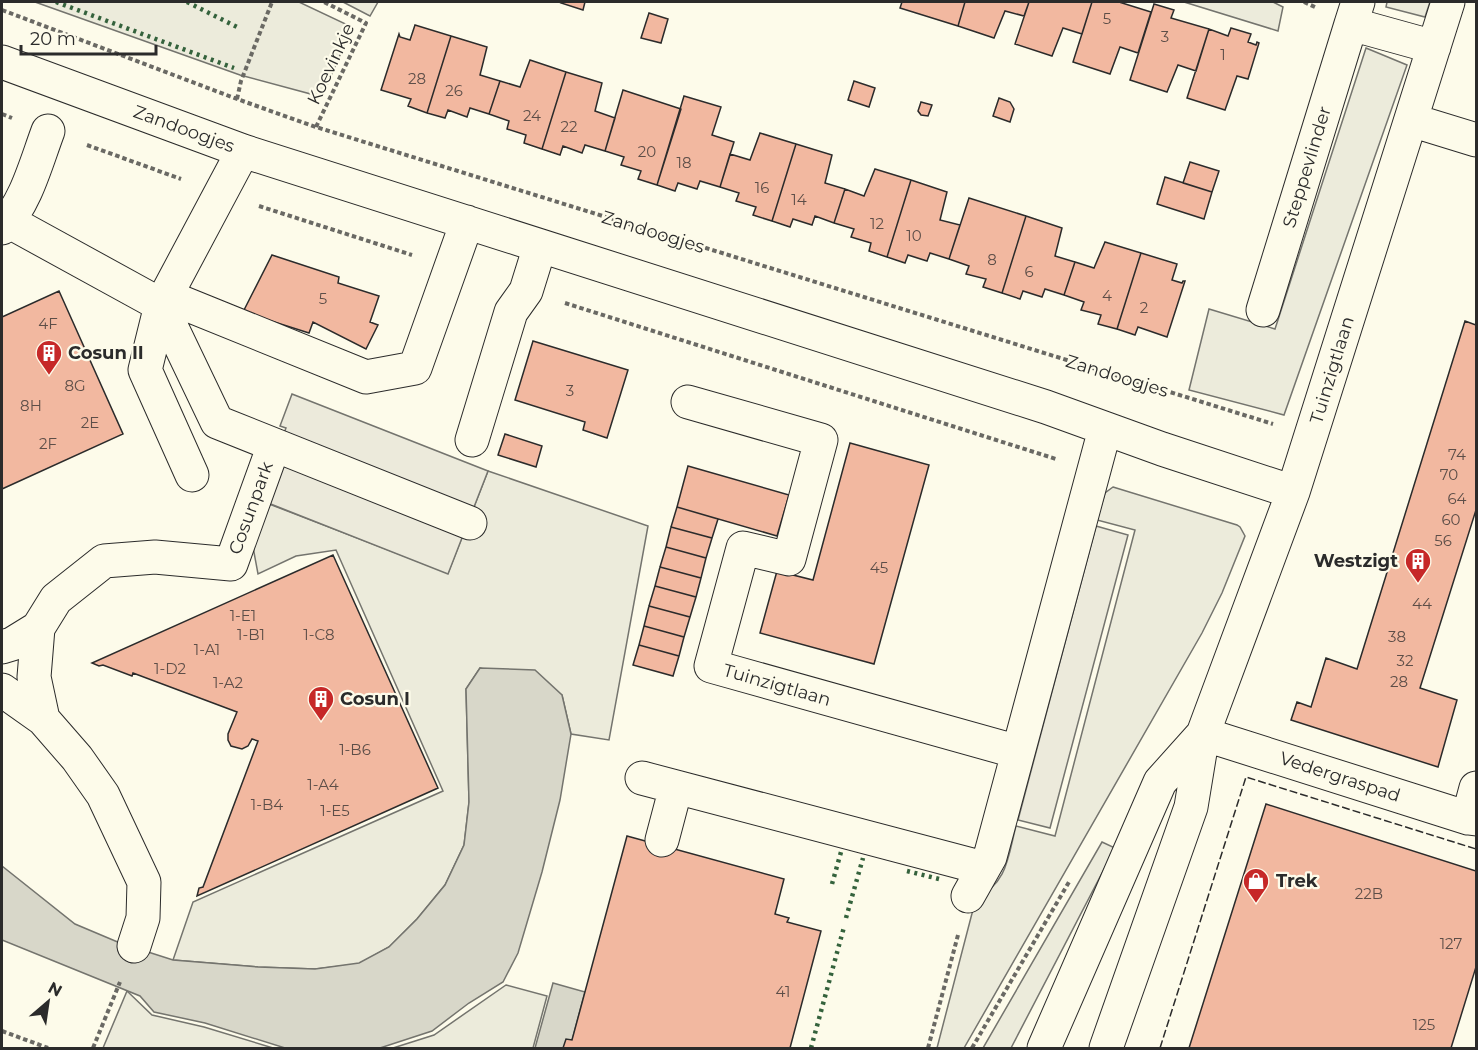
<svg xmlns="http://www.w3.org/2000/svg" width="1478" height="1050" font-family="Montserrat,sans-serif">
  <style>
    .green { fill: #ecebdb; stroke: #74746e; stroke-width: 1.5 }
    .parking { fill: #eceadb; stroke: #74746e; stroke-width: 1.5 }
    .water { fill: #d8d7c9; stroke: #74746e; stroke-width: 1.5 }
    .building { fill: #f2b8a0; stroke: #2b2b2b; stroke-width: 1.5 }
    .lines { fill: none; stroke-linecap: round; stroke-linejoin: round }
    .minor-casing { stroke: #2b2b2b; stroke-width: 35 }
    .path { stroke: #6a6964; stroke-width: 4; stroke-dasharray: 4.5 3; stroke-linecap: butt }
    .minor { stroke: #fdfbea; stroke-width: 33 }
    .hedge { stroke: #34623c; stroke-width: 4.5; stroke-dasharray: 3 4.5; stroke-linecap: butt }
    .fence { stroke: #2b2b2b; stroke-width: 1.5; stroke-dasharray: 8 3; stroke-linecap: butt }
    .labels { text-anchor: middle; stroke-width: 4.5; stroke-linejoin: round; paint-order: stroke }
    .number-label { font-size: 15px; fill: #5d4e48 }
    .street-label { font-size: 18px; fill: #2b2b2b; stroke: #fdfbea }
    .poi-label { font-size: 18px; font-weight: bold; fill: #2b2b2b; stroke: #fdfbea; text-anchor: start }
  </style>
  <rect width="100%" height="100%" fill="#fdfbea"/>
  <path class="green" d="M35,2H299L352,27L322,97L240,75Z
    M343,2H378L370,16Z
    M1184,2H1273L1283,7L1278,31Z
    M1387,2H1430L1425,17L1386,7Z
    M1366,48L1407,65L1284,415L1189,390L1209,309L1275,329Z
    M488,471L648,526L609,740L571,734L562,695L480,668L466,689L469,802L464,845L445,885L417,919L389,947L359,964L315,969L258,967L173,960L193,902L443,791L336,550L296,556L258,574L253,547L264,502L448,573Z
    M1113,487L1237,525L1240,527L1245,536L1222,593L1202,633L964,1048H937L976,898C1008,883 1008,856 1016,826L1055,836L1135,530L1097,520L1105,493Z
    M1102,842L1115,848L1011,1048H983Z
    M506,985L547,996L533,1048H393L434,1035Z
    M127,991L152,1015L204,1027L273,1048H103Z"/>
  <path class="parking" d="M292,394L488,471L448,574L258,499L286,428L280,426Z
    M1096,526L1128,535L1050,828L1018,820Z"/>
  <path class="water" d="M480,668L535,670L562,695L571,734L560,800L542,872L518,953L503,982L469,1003L432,1031L380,1048H285L205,1023L154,1012L140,996L2,940V866L75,924L120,943L173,960L258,967L315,969L359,963L389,947L417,919L445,885L464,845L469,802L466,689Z
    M553,983L585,992L570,1048H535Z"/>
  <path class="building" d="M562,2H585L583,10L561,3Z
    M902,2H965L958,26L900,8Z
    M965,2H1029L1024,16L1005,11L994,38L958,26Z
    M1029,2H1092L1082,34L1063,28L1052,56L1015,44Z
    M1092,2H1119L1151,12L1138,53L1120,47L1110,74L1073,62Z
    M1154,4L1174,10L1171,18L1209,29L1196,71L1178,65L1167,92L1130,80Z
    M649,13L668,19L661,43L641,38Z
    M415,25L451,36L427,113L408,106L411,99L381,90L399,34L400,37L410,40Z
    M1231,28L1251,34L1248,42L1256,45L1257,42L1259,43L1248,79L1237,76L1225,110L1187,98L1209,29L1228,36Z
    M451,36L487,47L480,75L500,81L489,114L470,108L467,117L448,110L445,118L427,113Z
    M530,60L566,72L542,149L524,143L526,135L507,129L509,121L489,114L500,81L520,87Z
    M566,72L602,83L595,111L615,118L605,151L585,145L582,153L563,146L560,155L542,149Z
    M854,81L875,88L869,107L848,100Z
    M623,90L681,109L657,185L638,179L641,171L621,165L624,157L605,151Z
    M684,96L721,107L712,135L734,142L720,187L700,181L697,189L678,183L675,191L657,185Z
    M999,98L1010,102L1014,109L1010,122L993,116Z
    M921,102L932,105L928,116L921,115L918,111Z
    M760,133L796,144L772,221L753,215L756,207L736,201L739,193L720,187L730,154L750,160Z
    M796,144L832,155L825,183L845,189L834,223L815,216L812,225L793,219L790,227L772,221Z
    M1190,162L1219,171L1212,192L1183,183Z
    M875,169L911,180L887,257L869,251L871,243L851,237L854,229L834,223L845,189L864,196Z
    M1165,177L1212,192L1204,219L1157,204Z
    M911,180L947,192L940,220L960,225L949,259L930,253L927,261L908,255L905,263L887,257Z
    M969,198L1026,216L1002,293L983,287L986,279L966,274L969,266L949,259Z
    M1026,216L1062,228L1055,256L1075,262L1064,295L1045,289L1042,297L1023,291L1020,299L1002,293Z
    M1105,242L1141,253L1117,329L1098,324L1101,315L1081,310L1084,302L1064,295L1075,262L1094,268Z
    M1141,253L1177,264L1172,280L1182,283L1183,281H1185L1167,337L1138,327L1135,335L1117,329Z
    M272,255L339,277L338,283L379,296L370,322L378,325L366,349L313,322L309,333L243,312Z
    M59,291L123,434L2,489V317Z
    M1465,321L1476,325V510L1420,688L1457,700L1438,767L1291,720L1297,702L1311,707L1326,658L1357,669Z
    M533,341L628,370L607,438L583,430L585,422L515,400Z
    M505,434L542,446L536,467L498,455Z
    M850,443L929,465L874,664L760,633L777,571L813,580Z
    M688,466L789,495L777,536L677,507Z
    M677,507L718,519L712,538L671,527Z
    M671,527L712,538L706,558L666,547Z
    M666,547L706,558L701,578L660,567Z
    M333,555L438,788L197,896L199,888L203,887L258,741L252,739L248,746L242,749L231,746L228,740V734L237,712L133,673L132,676L103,665L99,666L92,663Z
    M660,567L701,578L696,597L655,586Z
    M655,586L696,597L690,617L649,606Z
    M649,606L690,617L684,637L644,626Z
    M644,626L684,637L679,656L639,645Z
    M639,645L679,656L673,676L633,665Z
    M1266,804L1476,871V967L1451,1048H1189Z
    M627,836L784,879L775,914L789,918L787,922L821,931L790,1048H563L566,1039L572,1040Z"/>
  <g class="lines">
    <g class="minor-casing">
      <path id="minor" d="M1358,2L1351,24L1434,47
        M2,62L243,151L1046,407L1162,449L1293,492
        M1411,120L1476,140
        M243,151L161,305L217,422L470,523
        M8,221L161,305L145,370L192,475
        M2,228C26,203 36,163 48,131
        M166,296L366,377L415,368L467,222
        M1263,310L1351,24
        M688,402L821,440L789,559L743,548L711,666L1018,752
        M472,440L511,312L526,291L540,246
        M2,647L12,644L38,628
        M2,690L43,719L77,758L103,795L144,882L143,918L134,946
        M43,719L34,677L38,628L56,599L104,561L155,557L231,564L274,445
        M1203,734L1468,818L1476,819
        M642,778L983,868
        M1468,818L1476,788
        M662,840L676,787
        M968,896L990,857L1105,429
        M1044,1048L1160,782L1203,734
        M1106,1048L1191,807L1203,734L1293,492L1448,2"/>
    </g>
    <path class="path" d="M1304,2L1315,7
      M2,10L237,99L316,127L1273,424
      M237,99L241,81L272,2
      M2,114L12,118
      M316,127L366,23L324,2
      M87,145L181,179
      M259,206L412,255
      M565,303L1056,459
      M2,1031L48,1048
      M93,1048L120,982
      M928,1048L958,935
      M972,1048L1069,882"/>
    <use href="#minor" class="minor"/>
    <path class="hedge" d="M56,2L234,68
      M187,2L239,28
      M907,871L939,879
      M832,884L841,852
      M846,918L863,858
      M811,1048L844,927"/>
    <path class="fence" d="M1160,1048L1246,777L1476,849"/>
  </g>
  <defs>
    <g id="building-pin" transform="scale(1.35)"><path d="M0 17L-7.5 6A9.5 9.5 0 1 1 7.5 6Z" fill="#c62828" stroke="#fdfbea"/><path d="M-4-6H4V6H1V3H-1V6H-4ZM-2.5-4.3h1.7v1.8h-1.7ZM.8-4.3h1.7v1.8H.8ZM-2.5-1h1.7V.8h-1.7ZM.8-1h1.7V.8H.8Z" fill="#fff"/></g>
    <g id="shop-pin" transform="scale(1.35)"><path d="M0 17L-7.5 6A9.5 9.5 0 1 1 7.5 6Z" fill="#c62828" stroke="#fdfbea"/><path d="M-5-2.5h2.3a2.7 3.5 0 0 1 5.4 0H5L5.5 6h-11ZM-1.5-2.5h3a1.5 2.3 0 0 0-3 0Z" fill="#fff"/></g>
  </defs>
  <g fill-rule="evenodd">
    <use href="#building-pin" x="49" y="353"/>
    <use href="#building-pin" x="1418" y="561"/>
    <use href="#building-pin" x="321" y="699"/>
    <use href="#shop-pin" x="1256" y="881"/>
  </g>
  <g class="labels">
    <g class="number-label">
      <text x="1107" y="24">5</text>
      <text x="1165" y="42">3</text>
      <text x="1223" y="60">1</text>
      <text x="417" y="84">28</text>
      <text x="454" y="96">26</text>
      <text x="532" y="121">24</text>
      <text x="569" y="132">22</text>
      <text x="647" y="157">20</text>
      <text x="684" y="168">18</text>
      <text x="762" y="193">16</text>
      <text x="799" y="205">14</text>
      <text x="877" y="229">12</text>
      <text x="914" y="241">10</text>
      <text x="992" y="265">8</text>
      <text x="1029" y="277">6</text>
      <text x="1107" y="301">4</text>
      <text x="323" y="304">5</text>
      <text x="1144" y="313">2</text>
      <text x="48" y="329">4F</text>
      <text x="75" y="391">8G</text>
      <text x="570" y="396">3</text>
      <text x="31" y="411">8H</text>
      <text x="90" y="428">2E</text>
      <text x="48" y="449">2F</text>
      <text x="1457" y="460">74</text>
      <text x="1449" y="480">70</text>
      <text x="1457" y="504">64</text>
      <text x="1451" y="525">60</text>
      <text x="1443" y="546">56</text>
      <text x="879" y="573">45</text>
      <text x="1422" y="609">44</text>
      <text x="243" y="621">1-E1</text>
      <text x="251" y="640">1-B1</text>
      <text x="319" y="640">1-C8</text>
      <text x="1397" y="642">38</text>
      <text x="207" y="655">1-A1</text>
      <text x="1405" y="666">32</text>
      <text x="170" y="674">1-D2</text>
      <text x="1399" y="687">28</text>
      <text x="228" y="688">1-A2</text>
      <text x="355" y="755">1-B6</text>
      <text x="323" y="790">1-A4</text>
      <text x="267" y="810">1-B4</text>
      <text x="335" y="816">1-E5</text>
      <text x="1369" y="899">22B</text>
      <text x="1451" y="949">127</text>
      <text x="783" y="997">41</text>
      <text x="1424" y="1030">125</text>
    </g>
    <g class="street-label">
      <text transform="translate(331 64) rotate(-65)" y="6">Koevinkje</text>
      <text transform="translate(184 129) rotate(20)" y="6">Zandoogjes</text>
      <text transform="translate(1307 167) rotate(-73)" y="6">Steppevlinder</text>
      <text transform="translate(653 232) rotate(17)" y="6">Zandoogjes</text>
      <text transform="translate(1332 370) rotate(-73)" y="6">Tuinzigtlaan</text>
      <text transform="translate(1117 376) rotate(17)" y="6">Zandoogjes</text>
      <text transform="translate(251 508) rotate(-70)" y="6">Cosunpark</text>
      <text transform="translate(777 685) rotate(16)" y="6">Tuinzigtlaan</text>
      <text transform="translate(1340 777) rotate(18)" y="6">Vedergraspad</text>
    </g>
    <g class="poi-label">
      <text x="68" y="359">Cosun II</text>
      <text x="1398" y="567" text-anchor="end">Westzigt</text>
      <text x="340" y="705">Cosun I</text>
      <text x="1276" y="887">Trek</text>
    </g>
  </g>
  <rect width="1478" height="1050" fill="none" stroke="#2b2b2b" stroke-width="6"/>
  <g transform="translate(48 1002) rotate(29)" stroke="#fdfbea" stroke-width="4.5" paint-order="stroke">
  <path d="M0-4.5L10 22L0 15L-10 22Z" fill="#2b2b2b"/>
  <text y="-9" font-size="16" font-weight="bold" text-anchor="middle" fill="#2b2b2b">N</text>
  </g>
  <path d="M21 45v9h135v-9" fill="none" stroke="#2b2b2b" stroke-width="3"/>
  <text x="30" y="45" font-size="18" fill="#2b2b2b" stroke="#fdfbea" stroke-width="4.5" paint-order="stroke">20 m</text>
</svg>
